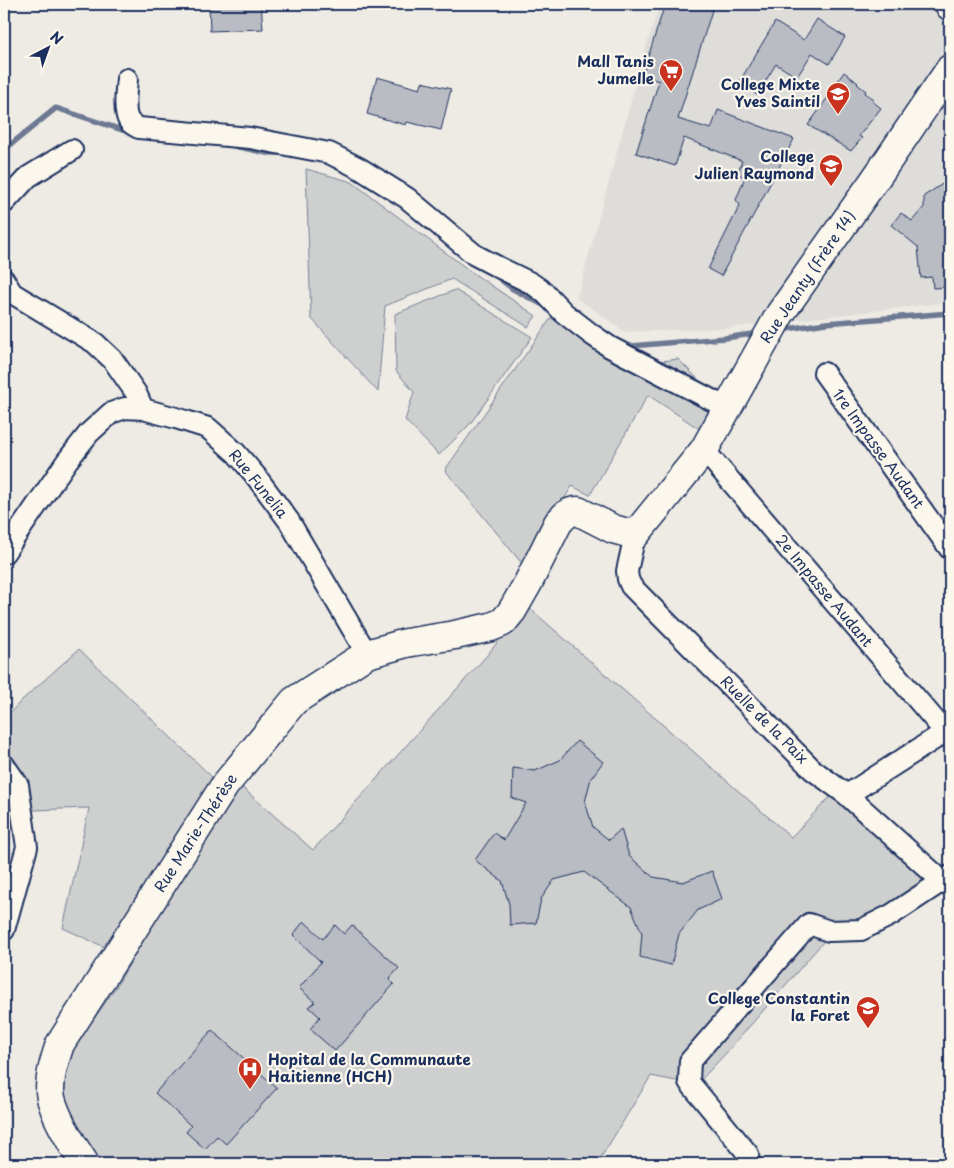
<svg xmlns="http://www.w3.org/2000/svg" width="954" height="1168" font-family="'Playpen Sans',sans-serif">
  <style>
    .built { fill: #deddda }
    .green { fill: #cecfcf; stroke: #747f96 }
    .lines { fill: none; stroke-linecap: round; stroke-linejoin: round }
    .stream { stroke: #6d7892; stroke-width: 5.5 }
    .building { fill: #b9bcc3; stroke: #1b2f5e }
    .street-casing { stroke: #1b2f5e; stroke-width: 24 }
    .secondary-casing { stroke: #1b2f5e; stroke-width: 31 }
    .street { stroke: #fbf7ec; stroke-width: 20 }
    .secondary { stroke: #fbf7ec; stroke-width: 28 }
    .labels { text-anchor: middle; stroke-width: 4.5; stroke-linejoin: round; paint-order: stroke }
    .poi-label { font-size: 15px; font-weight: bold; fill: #1b2f5e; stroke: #fbf7ec; text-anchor: end }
    .street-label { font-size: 15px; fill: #1b2f5e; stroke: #fbf7ec }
  </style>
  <rect width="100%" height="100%" fill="#eeebe4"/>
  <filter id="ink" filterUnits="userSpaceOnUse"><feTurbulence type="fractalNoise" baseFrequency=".02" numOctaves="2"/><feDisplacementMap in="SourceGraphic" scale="10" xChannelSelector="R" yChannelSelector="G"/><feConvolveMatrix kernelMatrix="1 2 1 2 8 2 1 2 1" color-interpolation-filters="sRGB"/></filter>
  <g filter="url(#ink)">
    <path class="built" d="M660,4H935L950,32V302L728,328L625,332L577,298L644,53Z"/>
    <path class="green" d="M306,169L352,182L470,271L536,316L528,327L452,279L385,306L378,392L311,318Z
      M455,290L532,337L470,424L439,455L405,420L414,392L396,371L395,314Z
      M551,318L605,351L646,363L678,359L722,403L704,432L648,395L590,495L572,486L524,566L445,470Z
      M526,605L791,837L834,793L927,881L885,920L830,934L728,1051L696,1085L651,1076L597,1164H100L58,1097L72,1050L116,987L236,782L313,850L489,653Z
      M79,649L215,780L111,950L63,928L89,808L8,811L4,804V719L22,700Z"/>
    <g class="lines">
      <path class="stream" d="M234,146L267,153H282
        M4,150L56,108L122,130L131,131
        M495,275L513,289L549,308
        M781,330L826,323L950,313
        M622,343L631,346L725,338L759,333"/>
    </g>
    <path class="building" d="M209,4H261L263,29L210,31Z
      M665,4H714L678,119L711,129L718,110L794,139L721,276L708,269L740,205L736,200L745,177L737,174L742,161L684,138L675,166L636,153L659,81L642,76Z
      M817,19L845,37L829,64L812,53L797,77L776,64L757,95L738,84L775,22L804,40Z
      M844,72L858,83L857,84L866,91L865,93L874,99L872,101L881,108L859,136L862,138L851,151L808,125L823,105H822L834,90L832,89Z
      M377,77L420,89L422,82L451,89L441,130L407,122L406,125L367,114Z
      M950,179V287L933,288L932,277L921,278L918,247L891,225L901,213L912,221L924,207V196Z
      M577,741L603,762L591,778L585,802L593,827L609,840L621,829L629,856L653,877L683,882L712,871L722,899L698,910L679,934L671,965L640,957L642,933L631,907L584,872L554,880L541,899L536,923L510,925L509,904L502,881L475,860L494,833L504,840L526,803L512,798L513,768L535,771L560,760Z
      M304,921L323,939L335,925L344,934L352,925L399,968L389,979L394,984L335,1051L310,1029L320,1017L309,1007L315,1002L299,988L321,962L293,935Z
      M212,1030L277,1088L226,1144L217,1136L205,1149L186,1132L191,1126L155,1093Z"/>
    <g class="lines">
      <g class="street-casing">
        <path id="street" d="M127,79C126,90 123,112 129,121C132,125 135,126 139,128L250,138L329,153L359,168L407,198L475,255L498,267L531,283L544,292L564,313L591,334L610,347L727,408
          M4,203L28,177L72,150
          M4,280L12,293L95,343L113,360L136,393L143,409
          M824,373L950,549
          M704,450L945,732
          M635,535L627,571L628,579L631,586L813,770L847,795L942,881
          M4,553L67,461L89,433L111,413L125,408L143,409L176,418L208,428L236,453L255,475L289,521L367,654
          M4,765L18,785L27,847L4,930
          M847,795L950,729
          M749,1164L748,1154L689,1082L690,1061L809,924L829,931L861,930L891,915L950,876"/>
      </g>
      <g class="secondary-casing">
        <path id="secondary" d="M949,4L950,6
          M85,1164C74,1148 50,1109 50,1090C50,1074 55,1059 60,1044L225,785L294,701L367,654L406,643L455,635L491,627L503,622L512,611L528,583L558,523C564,516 568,511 578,511L613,529L635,535L704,450L780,314L876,178L950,69"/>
      </g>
      <use href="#street" class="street"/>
      <use href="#secondary" class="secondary"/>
    </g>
  </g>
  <defs>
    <g id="supermarket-pin" transform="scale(1.25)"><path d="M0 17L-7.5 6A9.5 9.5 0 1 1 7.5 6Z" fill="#c8321e" stroke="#fbf7ec"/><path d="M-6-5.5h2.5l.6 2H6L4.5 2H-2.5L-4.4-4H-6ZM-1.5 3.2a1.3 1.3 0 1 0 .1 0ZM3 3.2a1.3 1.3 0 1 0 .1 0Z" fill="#fff"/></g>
    <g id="school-pin" transform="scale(1.25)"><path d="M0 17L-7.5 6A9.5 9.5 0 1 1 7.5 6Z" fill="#c8321e" stroke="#fbf7ec"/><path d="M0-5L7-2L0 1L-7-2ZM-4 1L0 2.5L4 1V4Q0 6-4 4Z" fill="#fff"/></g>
    <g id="hospital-pin" transform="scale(1.25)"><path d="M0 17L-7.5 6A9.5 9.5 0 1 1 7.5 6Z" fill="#c8321e" stroke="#fbf7ec"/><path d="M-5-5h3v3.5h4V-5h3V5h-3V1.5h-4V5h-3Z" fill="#fff"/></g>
  </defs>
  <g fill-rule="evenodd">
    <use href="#supermarket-pin" x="671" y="71"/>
    <use href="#school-pin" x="838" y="94"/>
    <use href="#school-pin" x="831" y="166"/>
    <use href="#school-pin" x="868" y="1008"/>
    <use href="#hospital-pin" x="250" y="1069"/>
  </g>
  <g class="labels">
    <g class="poi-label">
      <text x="654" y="67">Mall Tanis<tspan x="654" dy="17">Jumelle</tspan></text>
      <text x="820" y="90">College Mixte<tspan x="820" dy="17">Yves Saintil</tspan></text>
      <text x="814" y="162">College<tspan x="814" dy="17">Julien Raymond</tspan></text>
      <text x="850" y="1004">College Constantin<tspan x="850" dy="17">la Foret</tspan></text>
      <text x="268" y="1065" text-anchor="start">Hopital de la Communaute<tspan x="268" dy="17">Haitienne (HCH)</tspan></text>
    </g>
    <g class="street-label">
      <text transform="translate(808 277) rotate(-56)" y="5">Rue Jeanty (Frère 14)</text>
      <text transform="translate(878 449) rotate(54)" y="5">1re Impasse Audant</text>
      <text transform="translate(258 484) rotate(51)" y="5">Rue Funelia</text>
      <text transform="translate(824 591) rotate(50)" y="5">2e Impasse Audant</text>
      <text transform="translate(764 720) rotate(45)" y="5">Ruelle de la Paix</text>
      <text transform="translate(196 833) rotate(-57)" y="5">Rue Marie-Thérèse</text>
    </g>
  </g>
  <rect width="954" height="1168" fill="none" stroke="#fbf7ec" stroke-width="20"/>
  <rect x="10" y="10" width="934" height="1148" fill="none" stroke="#1b2f5e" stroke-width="2" filter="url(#ink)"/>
  <g transform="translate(48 48) rotate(41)" stroke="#fbf7ec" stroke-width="4" paint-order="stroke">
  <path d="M0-4L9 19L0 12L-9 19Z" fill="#1b2f5e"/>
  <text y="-8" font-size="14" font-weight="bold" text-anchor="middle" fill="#1b2f5e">N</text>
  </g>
</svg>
